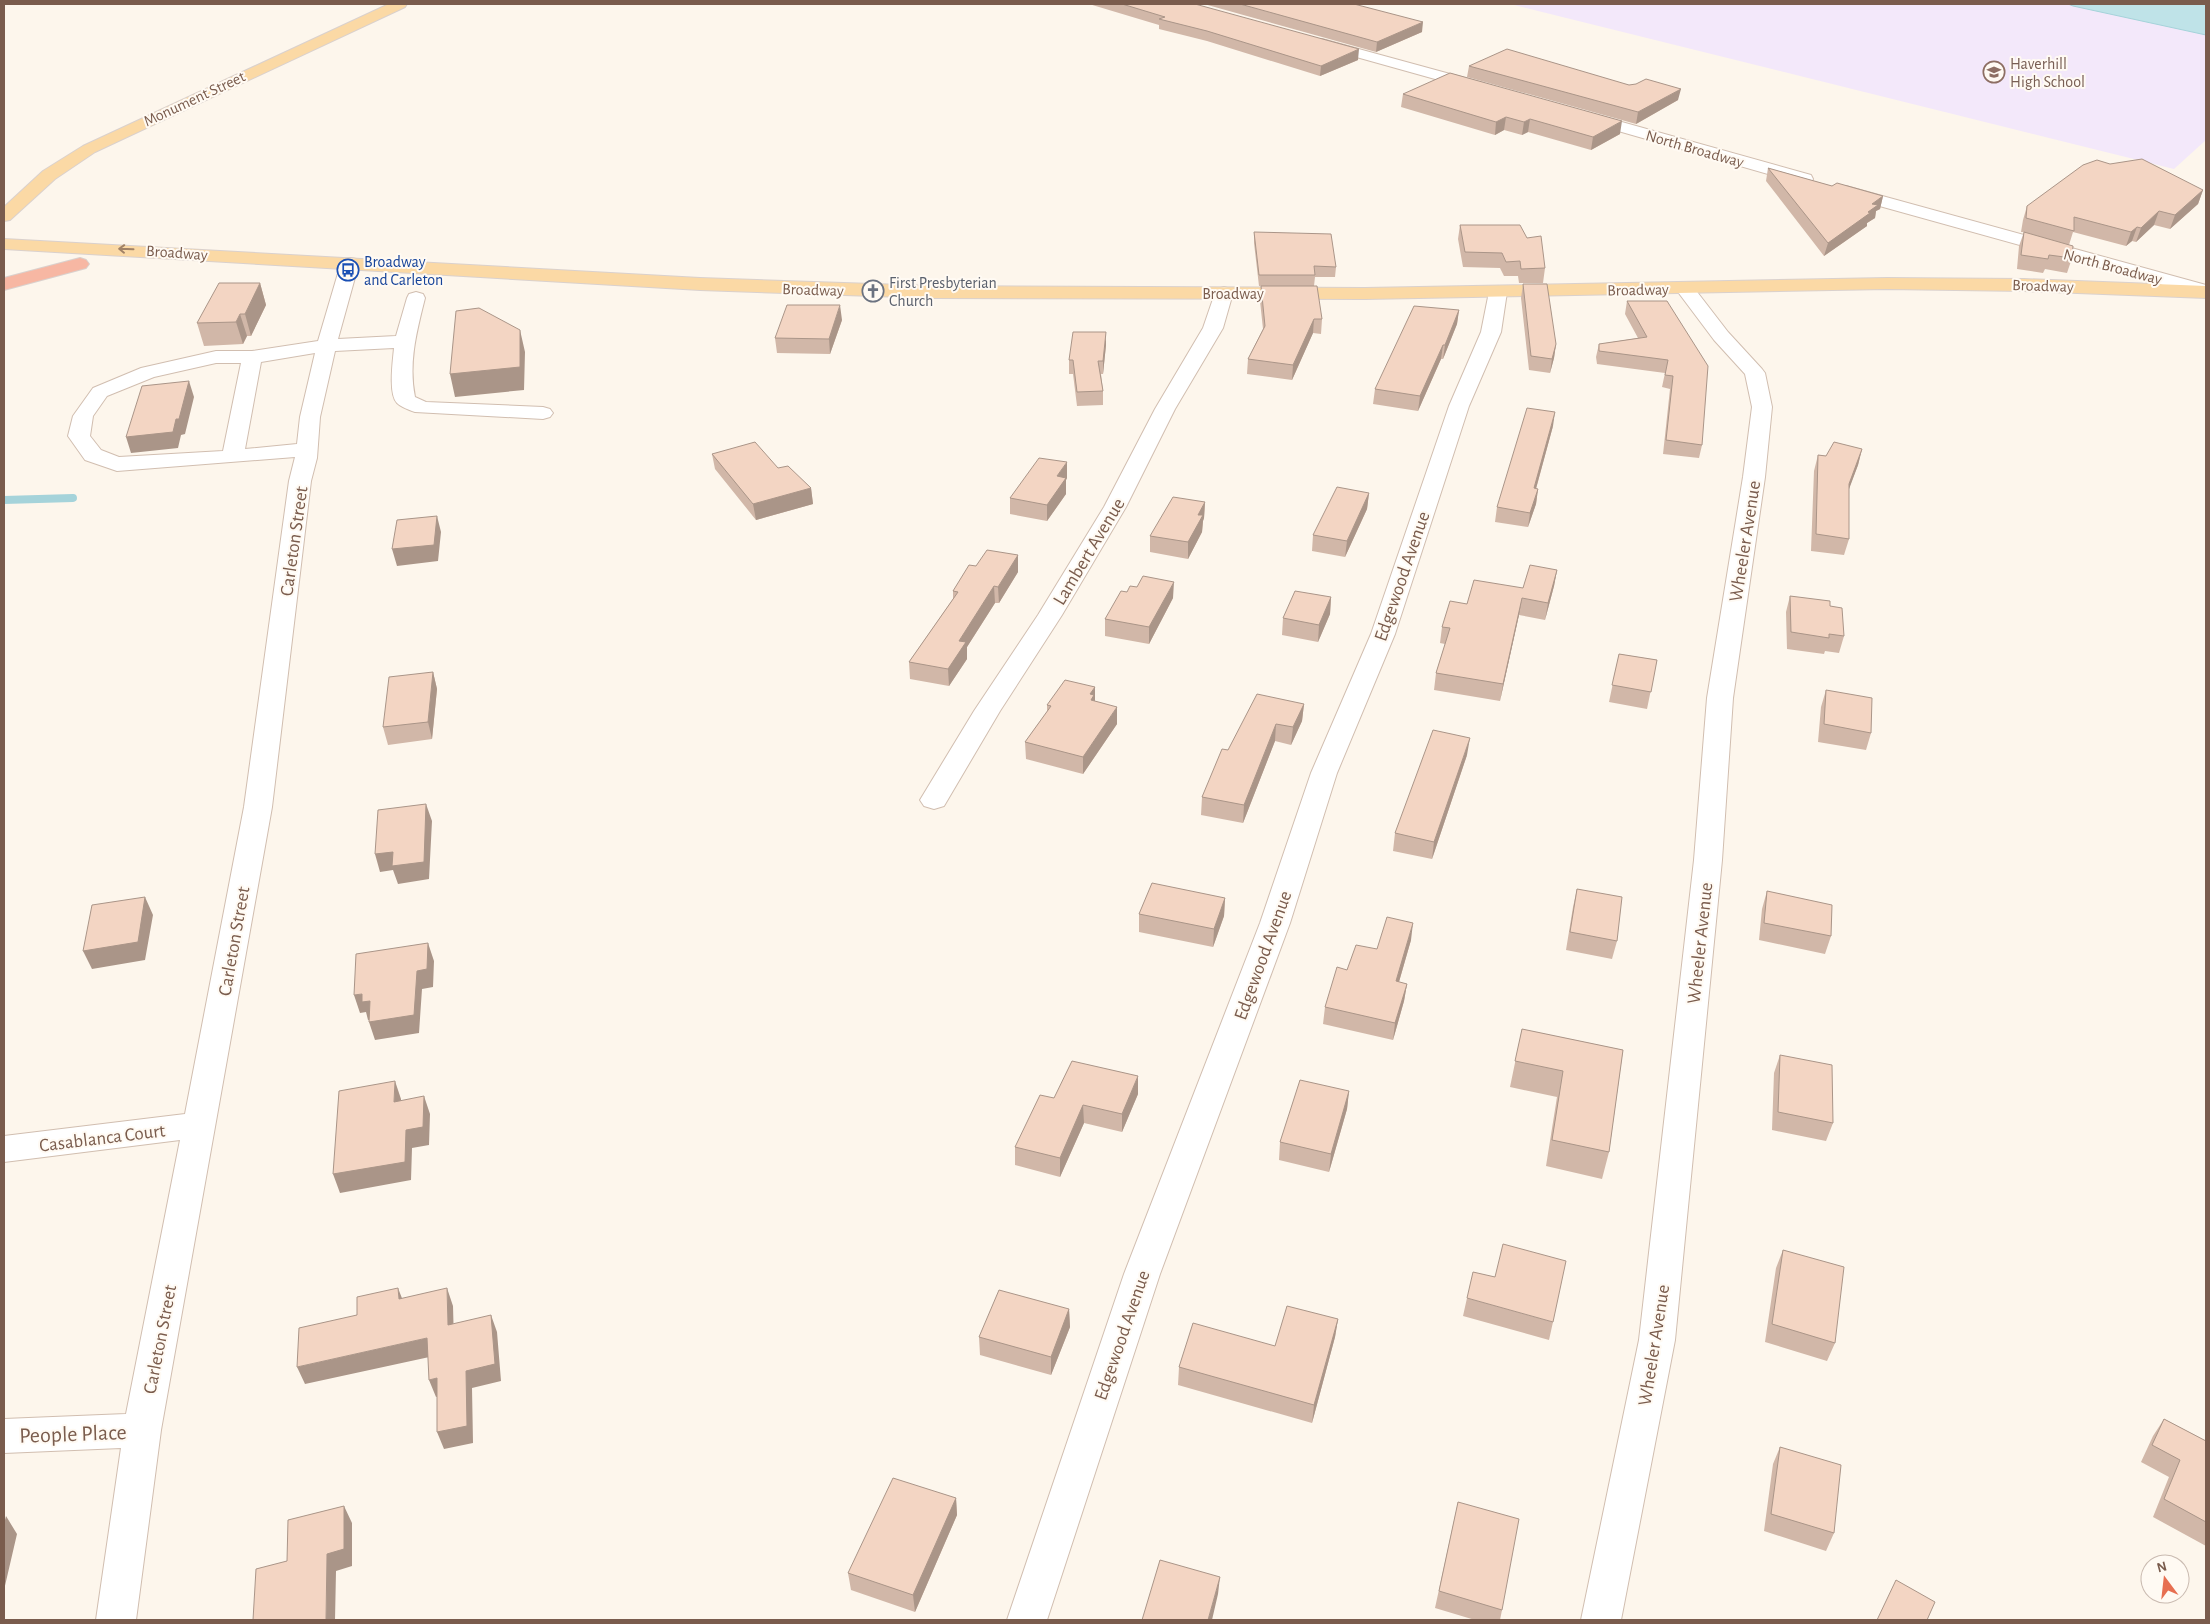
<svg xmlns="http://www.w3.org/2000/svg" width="2210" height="1624" font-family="'Alegreya Sans',sans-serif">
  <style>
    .education { fill: #f3e8fa }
    .water { fill: #bfe3e8; stroke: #a5d3da }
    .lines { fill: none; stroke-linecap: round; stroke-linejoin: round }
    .stream { stroke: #a5d3da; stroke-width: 8 }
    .minor-casing { stroke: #d1beb0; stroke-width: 2 }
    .major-casing { stroke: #dad1cd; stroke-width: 2 }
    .highway-casing { stroke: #dad1cd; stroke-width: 2 }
    .minor { fill: #fff; fill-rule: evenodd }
    .major { fill: #fbd9a5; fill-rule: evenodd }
    .highway { fill: #f7b7a3; fill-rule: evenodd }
    .wall { fill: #d1b7a8 }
    .shaded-wall { fill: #aa9588 }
    .building { fill: #f3d5c3; stroke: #aa9588 }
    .oneway { stroke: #a18267 }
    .labels { text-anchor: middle; stroke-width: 4; stroke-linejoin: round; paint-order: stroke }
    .far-education-label { font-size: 16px; fill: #785e54; stroke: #fffaf3; text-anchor: start }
    .far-street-label { font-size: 16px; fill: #7a5c4d; stroke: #fffaf3 }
    .far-transit-label { font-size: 16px; fill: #164399; stroke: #fffaf3; text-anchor: start }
    .far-worship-label { font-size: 16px; fill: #5b616d; stroke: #fffaf3; text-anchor: start }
    .street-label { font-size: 19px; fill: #7a5c4d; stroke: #fffaf3 }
    .near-street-label { font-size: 22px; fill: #7a5c4d; stroke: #fffaf3 }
  </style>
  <rect width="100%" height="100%" fill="#fdf6ec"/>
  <path class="education" d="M1510,4H2206V140L2174,169Z"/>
  <path class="water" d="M2068,4H2206V35L2073,6Z"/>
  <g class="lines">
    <path class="stream" d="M4,500L73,498"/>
    <g class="minor-casing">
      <path id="minor" d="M1322,39L1483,83L1486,86L1483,89L1478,91L1317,46L1315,43L1317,40Z
        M1586,112L1811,175L1813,179L1811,183H1799L1580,120L1578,117L1580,114Z
        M1846,186L2206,285V297L1840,195L1837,191L1840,187Z
        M350,258L356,259L359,263L338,339L396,336L407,298L409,294L416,292L423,294L425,298C417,330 408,363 415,397L426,402L543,407L550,409L553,413L550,417L543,419L415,412C409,410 401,407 397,403C388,394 393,360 394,348L335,351L320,417L317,458L311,481L272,807L161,1430L136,1620H96L121,1448L4,1453V1419L126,1414L180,1140L4,1162V1136L185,1114L244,807L289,481L295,457L117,471L85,460L68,436L73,416L93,388L141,368L216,351H252L318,341L341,263L344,259ZM315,353L300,417L297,444L245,449L261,362ZM216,363H241L223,451L119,457L101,450L90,436L93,416L107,396L154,377Z
        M1684,282L1691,284L1728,332L1762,369L1765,373L1772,407L1765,477L1733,698L1722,860L1675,1340L1621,1620H1581L1639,1340L1694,860L1707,698L1743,477L1752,407L1745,374L1714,340L1675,288L1677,284Z
        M1498,286L1505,288L1507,292L1501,332L1469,406L1395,634L1337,773L1290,923L1160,1274L1047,1620H1007L1124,1274L1260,923L1311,773L1371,634L1449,406L1481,332L1489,292L1491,288Z
        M1224,287L1231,289L1233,293L1223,328L1175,409L1126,507L1062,615L1000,711L944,806L934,809L924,806L920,800L974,711L1038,615L1104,507L1155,409L1203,328L1215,293L1217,289Z"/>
    </g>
    <g class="major-casing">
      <path id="major" d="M389,4H407L405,7L95,152L55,179L10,220L4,221V207L43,171L83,146Z
        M4,239L700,278L933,286L1365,288L1887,278L2024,279L2206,286V298L2024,291L1887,289L1365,299L933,298L700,290L4,249Z"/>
    </g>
    <g class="highway-casing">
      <path id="highway" d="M80,258L86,260L89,264L86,268L4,290V278Z"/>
    </g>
    <use href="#minor" class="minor"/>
    <use href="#major" class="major"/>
    <use href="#highway" class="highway"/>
  </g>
  <path class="wall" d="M1089,4H1195L1358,60L1320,76L1207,41L1159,29V25Z
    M1204,4H1354L1422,32L1376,52Z
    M1469,66L1629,85L1678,100L1636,124L1467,77Z
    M1403,94L1620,134L1591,150L1528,132L1522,135L1504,130L1495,135L1401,107Z
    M2110,164L2203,190L2198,204L2170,229L2154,225L2136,242L2132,241L2126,246L2073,232L2069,245L2072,258L2067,273L2045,269L2043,273L2017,269L2019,246L2024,232H2021L2023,220L2027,206Z
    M1768,168L1832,186L1883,196L1880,209L1876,211L1875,218L1867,223V226L1824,256L1766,181Z
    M1460,225L1527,238L1545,268L1543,283H1519L1518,276H1504L1500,268L1463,267L1458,239Z
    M1254,232L1336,267L1335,277H1315L1314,286H1259L1254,243Z
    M260,283L266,305L251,336H247L243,344L204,346L197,323Z
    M1523,284L1556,344L1554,358L1550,373L1529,370L1521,298Z
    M1261,286L1322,319L1321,334L1313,333L1292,380L1247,374L1248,359L1263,329L1260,301Z
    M1627,301H1667L1702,445L1699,458L1663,454L1670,389L1662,387L1665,373L1597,364L1596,357L1599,344L1638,338L1625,314Z
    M1459,310L1457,324L1443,359H1441L1418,411L1373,404L1375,389Z
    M842,320L830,354L777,353L775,338Z
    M1106,345L1103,374H1101L1103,391V405L1077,406L1073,374H1069V360Z
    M1553,426L1536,489H1538L1536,504L1528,527L1495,522L1497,507Z
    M1862,449L1858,465L1849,488V539L1844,555L1811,551L1814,471L1818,455L1826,456Z
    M712,454L778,468L811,488L813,504L756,520L715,469Z
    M1067,478L1066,480V494L1047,521L1010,514V498Z
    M1369,493L1367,509L1345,557L1312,551L1313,535Z
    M1205,502L1204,518L1203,521L1202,532L1188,559L1150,552V536Z
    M1018,555V572L999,603H995L967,647V659L949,686L910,679L909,662L953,599V591L976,566Z
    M1557,570L1554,586L1545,620L1519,615L1500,701L1434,690L1436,673L1445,644L1440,643L1442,627L1467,604L1523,588Z
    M1127,592L1173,598L1149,644L1105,636V619Z
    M1790,596L1830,606L1844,636L1839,653L1825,651L1824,654L1787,649L1786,612Z
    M1331,597L1330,614L1318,642L1282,635L1283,618Z
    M1619,654L1657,660L1647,709L1609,702Z
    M433,672L437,689L432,739L388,745L383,727Z
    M1095,687V701L1117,724L1083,774L1026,759L1025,742L1047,712V705Z
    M1826,690L1871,733L1866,750L1818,742L1821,707Z
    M1304,704L1302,721L1291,745L1275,741L1243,823L1201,815L1202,797L1228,750Z
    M1467,755L1432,859L1393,851L1395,833Z
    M1577,889L1617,941L1612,959L1566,950L1573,907Z
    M1767,891L1831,936L1825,954L1759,940L1762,909Z
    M1225,898L1224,916L1213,947L1139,932V914Z
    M1411,940L1399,982L1407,984L1404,1001L1393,1040L1323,1024L1325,1007L1347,970L1377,949Z
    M1522,1029L1623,1050L1609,1152L1602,1179L1546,1166L1557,1097L1510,1087Z
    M1780,1055L1833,1123L1826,1141L1772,1130L1774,1073Z
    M1349,1091L1347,1109L1329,1172L1279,1160L1280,1142Z
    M1138,1094L1122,1132L1084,1123L1060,1177L1015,1165V1147L1054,1098Z
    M1783,1250L1835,1343L1827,1361L1765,1342L1776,1268Z
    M1467,1298L1553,1322L1549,1340L1463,1316Z
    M1069,1309L1070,1327L1051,1375L980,1355L979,1337Z
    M1338,1319L1335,1337L1312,1423L1178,1385L1179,1367L1275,1346Z
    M2164,1419L2206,1441V1546L2153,1517L2169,1477L2141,1462L2153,1436Z
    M1780,1447L1834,1533L1826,1551L1764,1531L1773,1464Z
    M956,1498L957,1515L915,1612L851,1590L848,1573Z
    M1458,1502L1502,1610L1500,1620H1475L1435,1608Z"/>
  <path class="shaded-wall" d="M1423,22L1422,32L1376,52L1377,42Z
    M1359,49L1358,60L1320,76L1321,66Z
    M1681,89L1678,100L1636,124L1638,112Z
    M1506,117L1504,130L1495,135L1496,122Z
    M1530,119L1528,132L1522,135L1524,122Z
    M1622,121L1620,134L1591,150L1593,137Z
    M2203,190L2198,204L2170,229L2175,215Z
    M1883,196L1880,209L1876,211L1875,218L1867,223V226L1824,256L1828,243L1872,204Z
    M2159,211L2154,225L2136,242L2141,228Z
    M2137,227L2132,241L2126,246L2131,232Z
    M260,283L266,305L251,336L245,314Z
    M840,305L842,320L830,354L829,339Z
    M1459,310L1457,324L1443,359L1445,345Z
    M240,314L247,336L243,344L236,322Z
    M1314,319L1313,333L1292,380L1293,365Z
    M520,330L525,352L524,390L455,397L450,374Z
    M1106,332V345L1103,374V361Z
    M1556,344L1554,358L1550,373L1552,359Z
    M1443,345L1441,359L1418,411L1420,396Z
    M189,381L194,397L185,434L181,435L178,448L131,453L126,437L176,419Z
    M1555,412L1553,426L1532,503L1534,488Z
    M1862,449L1858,465L1845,500L1849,484Z
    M1067,462V478L1066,480V494L1047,521V505L1057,476Z
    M811,488L813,504L756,520L753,504Z
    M1538,489L1536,504L1528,527L1530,513Z
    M1369,493L1367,509L1345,557L1347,541Z
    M1205,502L1204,518L1203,521L1202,532L1188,559V542L1198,515Z
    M437,516L441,532L438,561L397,566L392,549Z
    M1018,555V572L999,603L998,587Z
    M1557,570L1554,586L1545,620L1548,603Z
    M1174,582L1173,598L1149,644V627Z
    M994,586L995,603L967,647V659L949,686L948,669L959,641Z
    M1331,597L1330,614L1318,642L1319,625Z
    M1522,598L1519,615L1500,701L1503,684Z
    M433,672L437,689L432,739L428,722Z
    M1095,687V704L1091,711L1090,694Z
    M1304,704L1302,721L1291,745L1293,727Z
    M1117,707V724L1083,774V757Z
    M1276,724L1275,741L1243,823L1244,805Z
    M1470,738L1467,755L1432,859L1434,842Z
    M426,804L432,821L429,879L398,884L393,870L380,872L375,854Z
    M145,897L153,915L145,960L92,969L83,951Z
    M1225,898L1224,916L1213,947L1214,929Z
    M1413,923L1411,940L1394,999L1396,981Z
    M428,943L434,961L433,987L422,989L419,1033L375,1040L369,1022L417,971Z
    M1407,984L1404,1001L1393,1040L1395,1023Z
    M362,994L370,1001L376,1019L368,1020L366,1012L360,1013L354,995Z
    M1138,1076V1094L1122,1132V1114Z
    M395,1081L401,1099V1120L394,1102Z
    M1349,1091L1347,1109L1329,1172L1331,1154Z
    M424,1096L430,1114L429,1145L412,1148L411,1180L340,1193L333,1174L406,1130Z
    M1083,1105L1084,1123L1060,1177V1158Z
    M398,1288L405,1306L399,1299Z
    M447,1288L453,1306L454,1343L448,1325Z
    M1069,1309L1070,1327L1051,1375V1357Z
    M491,1315L497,1332L501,1381L472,1388L473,1443L444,1449L437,1432Z
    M1338,1319L1335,1337L1312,1423L1314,1405Z
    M427,1338L434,1356L305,1384L297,1367Z
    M437,1378L443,1395L436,1397L429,1380Z
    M956,1498L957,1515L915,1612L913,1595Z
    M344,1506L352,1523V1566L336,1571L335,1620H326L327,1554Z
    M6,1516L17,1534L4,1590V1524Z
    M1220,1577L1218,1594L1212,1620H1208Z"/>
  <path class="building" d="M1122,4H1195L1359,49L1321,66L1207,31L1159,19L1165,17Z
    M1240,4H1354L1423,22L1377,42Z
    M1507,49L1629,85L1636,84L1646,79L1681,89L1638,112L1469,66Z
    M1450,73L1622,121L1593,137L1530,119L1524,122L1506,117L1496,122L1403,94Z
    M2142,159L2203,190L2175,215L2159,211L2141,228L2137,227L2131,232L2074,217V231L2026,218L2027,206L2083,165L2097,160L2110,164Z
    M1768,168L1832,186L1837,183L1883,196L1872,204L1878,205L1868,212L1870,213L1828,243Z
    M1460,225H1520L1527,238L1541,236L1545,268L1521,269L1520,261L1506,262L1502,253L1465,252Z
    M1254,232L1331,234L1336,267L1314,266L1315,275H1259Z
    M2024,232L2073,246L2072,258L2049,255L2048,259L2021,255Z
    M219,283H260L245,314H240L236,322L197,323Z
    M1523,284H1547L1556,344L1552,359L1531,356Z
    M1261,286H1317L1322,319H1314L1293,365L1248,359L1265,326Z
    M1627,301H1667L1708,366L1702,445L1666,440L1673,376L1665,375L1668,360L1599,351V344L1647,337Z
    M787,305H840L829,339L775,338Z
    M1414,306L1459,310L1445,345H1443L1420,396L1375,389Z
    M479,308L520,330V367L450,374L456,311Z
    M1073,332H1106L1103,361H1098L1103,391L1077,392L1073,360H1069Z
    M189,381L179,419H176L173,432L126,437L142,386Z
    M1527,408L1555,412L1534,488L1538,489L1530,513L1497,507Z
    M755,442L778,468L788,466L811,488L753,504L712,454Z
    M1834,442L1862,449L1849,484V539L1816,534L1818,455L1826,456Z
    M1039,458L1067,462L1057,476L1066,478L1047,505L1010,498Z
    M1337,487L1369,493L1347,541L1313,535Z
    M1173,497L1205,502L1198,515H1203L1188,542L1150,536Z
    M437,516L434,545L392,549L397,520Z
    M987,550L1018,555L998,587L994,586L959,641L966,642L948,669L909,662L958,592L953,591L969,565L976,566Z
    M1530,565L1557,570L1548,603L1522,598L1503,684L1436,673L1450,628L1442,627L1450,601L1467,604L1474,580L1523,588Z
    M1143,576L1174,582L1149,627L1105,619L1121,591L1127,592L1130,586L1137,587Z
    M1295,591L1331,597L1319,625L1283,618Z
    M1790,596L1830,601V606L1842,608L1844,636L1829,634V638L1791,632Z
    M1619,654L1657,660L1651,692L1612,685Z
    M433,672L428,722L383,727L389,677Z
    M1065,680L1095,687L1090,694L1094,695L1091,700L1117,707L1083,757L1025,742L1051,706L1047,705Z
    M1826,690L1872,698L1871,733L1824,724Z
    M1257,694L1304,704L1293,727L1276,724L1244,805L1202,797L1222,749L1228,750Z
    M1433,730L1470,738L1434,842L1395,833Z
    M426,804L424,862L392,866L393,852L375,854L378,810Z
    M1152,883L1225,898L1214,929L1139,914Z
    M1577,889L1622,897L1617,941L1570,932Z
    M1767,891L1832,905L1831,936L1764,923Z
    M145,897L138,942L83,951L92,905Z
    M1387,917L1413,923L1396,981L1407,984L1395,1023L1325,1007L1337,967L1347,970L1356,945L1377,949Z
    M428,943L427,969L417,971L414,1015L369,1022L370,1001L362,1002V994L354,995L356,954Z
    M1522,1029L1623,1050L1609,1152L1552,1140L1563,1071L1515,1061Z
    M1780,1055L1832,1065L1833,1123L1778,1112Z
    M1072,1061L1138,1076L1122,1114L1083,1105L1060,1158L1015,1147L1040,1095L1054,1098Z
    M1300,1080L1349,1091L1331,1154L1280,1142Z
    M395,1081L394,1102L424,1096L423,1127L406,1130L405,1162L333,1174L339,1091Z
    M1503,1244L1566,1261L1553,1322L1467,1298L1473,1272L1495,1277Z
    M1783,1250L1844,1267L1835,1343L1772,1324Z
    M398,1288L399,1299L447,1288L448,1325L491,1315L495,1364L466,1371L467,1426L437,1432V1378L429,1380L427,1338L297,1367L299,1328L357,1315V1297Z
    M999,1290L1069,1309L1051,1357L979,1337Z
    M1287,1306L1338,1319L1314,1405L1179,1367L1193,1323L1275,1346Z
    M2164,1419L2206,1441V1522L2164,1499L2180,1460L2152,1445Z
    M1780,1447L1841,1465L1834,1533L1771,1514Z
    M893,1478L956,1498L913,1595L848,1573Z
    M1458,1502L1519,1519L1502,1610L1439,1591Z
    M344,1506V1549L327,1554L326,1620H253L256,1569L287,1561L288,1520Z
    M1160,1560L1220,1577L1208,1620H1142Z
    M1896,1580L1935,1602L1927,1620H1877Z"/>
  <defs><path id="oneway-shaft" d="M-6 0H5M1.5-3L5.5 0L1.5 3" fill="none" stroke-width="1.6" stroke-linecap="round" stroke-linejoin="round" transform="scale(1.25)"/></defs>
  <use class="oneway" href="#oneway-shaft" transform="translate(126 249) rotate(-178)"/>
  <defs>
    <g id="school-ring" transform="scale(1.125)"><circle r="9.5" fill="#fffaf3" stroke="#8d6e63" stroke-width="1.5"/><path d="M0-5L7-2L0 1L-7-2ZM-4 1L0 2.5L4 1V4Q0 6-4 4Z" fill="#8d6e63"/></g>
    <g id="bus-ring" transform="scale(1.125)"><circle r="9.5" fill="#fffaf3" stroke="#1a4fb4" stroke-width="1.5"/><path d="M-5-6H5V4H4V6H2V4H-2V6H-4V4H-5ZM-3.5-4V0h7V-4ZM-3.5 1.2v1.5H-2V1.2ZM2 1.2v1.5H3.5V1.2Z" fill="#1a4fb4"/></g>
    <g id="church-ring" transform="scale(1.125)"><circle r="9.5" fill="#fffaf3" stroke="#6b7280" stroke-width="1.5"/><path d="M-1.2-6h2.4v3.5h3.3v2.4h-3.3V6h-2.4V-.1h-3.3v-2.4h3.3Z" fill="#6b7280"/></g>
  </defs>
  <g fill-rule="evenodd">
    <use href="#school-ring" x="1994" y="72"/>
    <use href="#bus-ring" x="348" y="270"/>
    <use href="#church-ring" x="873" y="291"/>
  </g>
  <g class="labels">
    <g class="far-education-label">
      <text x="2010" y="69">Haverhill<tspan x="2010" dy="18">High School</tspan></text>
    </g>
    <g class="far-street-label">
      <text transform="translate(194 98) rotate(-25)" y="6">Monument Street</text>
      <text transform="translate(1695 148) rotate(16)" y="6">North Broadway</text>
      <text transform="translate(177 252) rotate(4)" y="6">Broadway</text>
      <text transform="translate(2113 266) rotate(15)" y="6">North Broadway</text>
      <text transform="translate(2043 285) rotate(2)" y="6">Broadway</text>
      <text transform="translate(813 289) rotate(2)" y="6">Broadway</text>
      <text transform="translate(1638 289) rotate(-1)" y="6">Broadway</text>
      <text x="1233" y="299">Broadway</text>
    </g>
    <g class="far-transit-label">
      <text x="364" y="267">Broadway<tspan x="364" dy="18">and Carleton</tspan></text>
    </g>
    <g class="far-worship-label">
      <text x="889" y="288">First Presbyterian<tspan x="889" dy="18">Church</tspan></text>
    </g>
    <g class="street-label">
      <text transform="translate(293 541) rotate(-82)" y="7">Carleton Street</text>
      <text transform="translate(1744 541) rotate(-81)" y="7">Wheeler Avenue</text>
      <text transform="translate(1088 551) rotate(-59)" y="7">Lambert Avenue</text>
      <text transform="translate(1401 576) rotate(-71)" y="7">Edgewood Avenue</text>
      <text transform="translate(233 941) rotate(-80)" y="7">Carleton Street</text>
      <text transform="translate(1699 943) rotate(-84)" y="7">Wheeler Avenue</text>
      <text transform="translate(1262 955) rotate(-70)" y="7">Edgewood Avenue</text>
      <text transform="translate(102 1137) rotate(-7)" y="7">Casablanca Court</text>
      <text transform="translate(1121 1335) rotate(-71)" y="7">Edgewood Avenue</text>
      <text transform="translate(159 1339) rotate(-79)" y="7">Carleton Street</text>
      <text transform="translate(1653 1345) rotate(-81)" y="7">Wheeler Avenue</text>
    </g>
    <g class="near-street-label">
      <text transform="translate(73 1433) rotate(-2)" y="8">People Place</text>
    </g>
  </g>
  <rect width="2210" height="1624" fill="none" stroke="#7a5c4d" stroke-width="10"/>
  <g transform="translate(2165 1579) rotate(345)"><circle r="24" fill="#fffaf3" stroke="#cabbb1"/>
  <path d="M0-4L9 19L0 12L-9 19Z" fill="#e76f51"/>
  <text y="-8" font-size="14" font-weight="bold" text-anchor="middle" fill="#7a5c4d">N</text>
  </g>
</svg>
